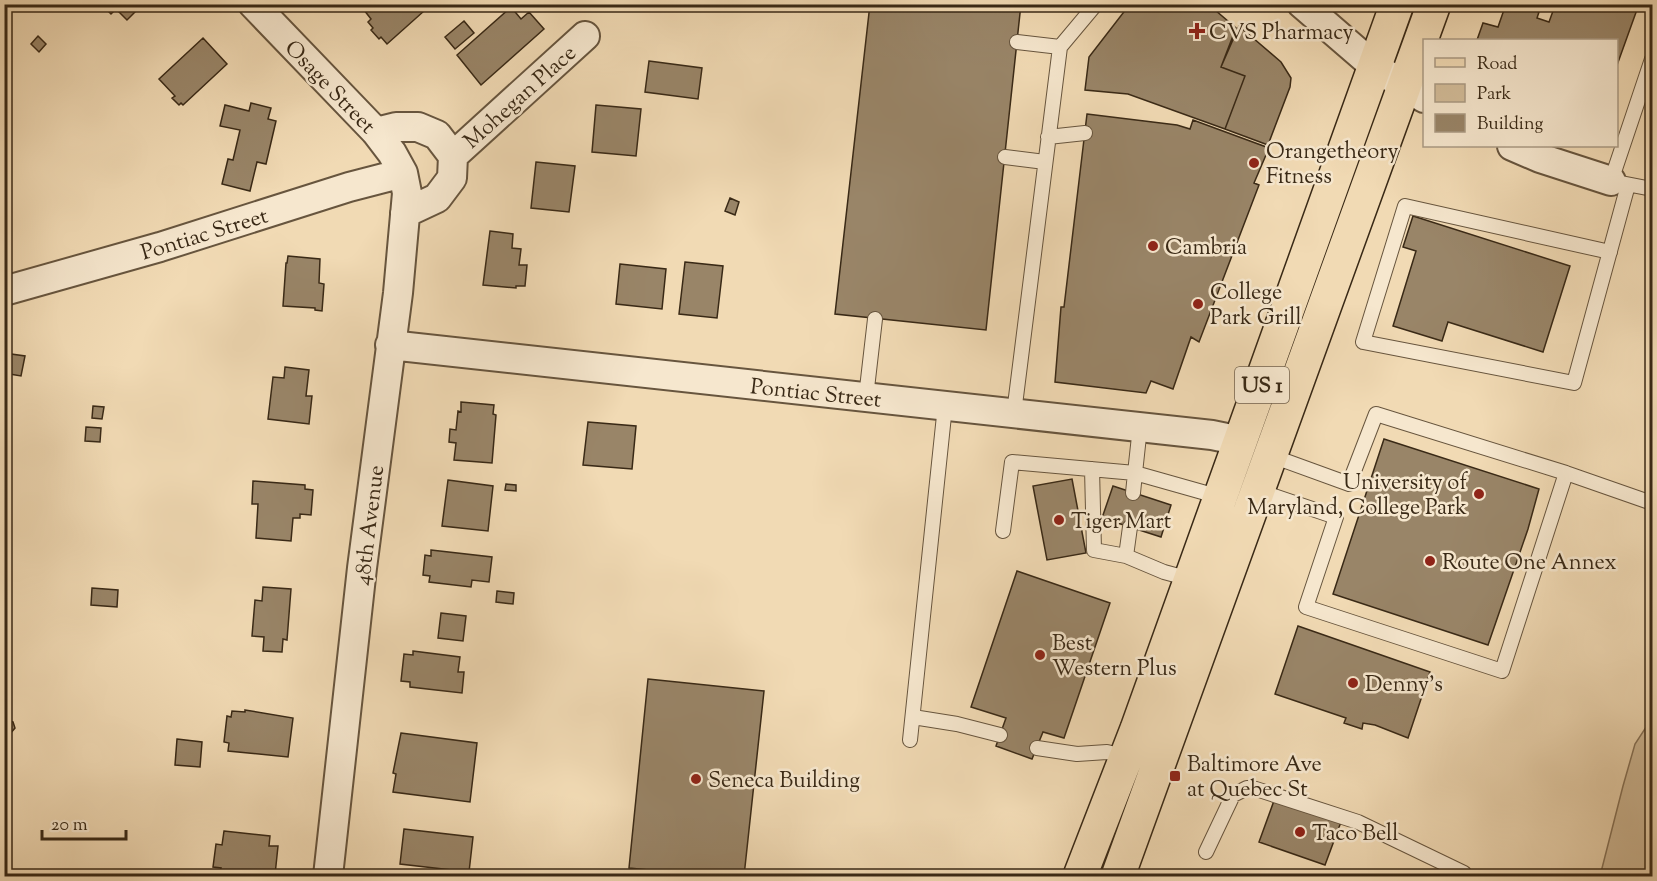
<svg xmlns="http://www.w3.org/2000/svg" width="1657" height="881" font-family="'Sorts Mill Goudy',serif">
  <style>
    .green { fill: #d2bc99; stroke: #867258; stroke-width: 1.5 }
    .building { fill: #998568; stroke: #392916; stroke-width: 1.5 }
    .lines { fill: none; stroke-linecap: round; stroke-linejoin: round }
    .service-casing { stroke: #67553e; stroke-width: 16 }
    .minor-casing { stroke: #67553e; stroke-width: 32 }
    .primary-casing { stroke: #392916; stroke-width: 36 }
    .service { stroke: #f6e7ce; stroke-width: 14 }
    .minor { stroke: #f6e7ce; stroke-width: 28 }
    .primary { stroke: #f1dab4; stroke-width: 33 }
    .poi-dot { fill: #8f2418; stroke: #f6e7ce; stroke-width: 2 }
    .labels { text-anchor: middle; stroke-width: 5; stroke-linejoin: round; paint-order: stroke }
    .shield { fill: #f6e7ce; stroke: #72624d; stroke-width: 1.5 }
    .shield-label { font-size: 21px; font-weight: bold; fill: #392916 }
    .poi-label { font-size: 22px; fill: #392916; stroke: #f6e7ce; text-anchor: start }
    .street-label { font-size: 22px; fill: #392916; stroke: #f6e7ce }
  </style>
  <rect width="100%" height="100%" fill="#f1dab4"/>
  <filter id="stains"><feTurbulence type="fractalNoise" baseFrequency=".00333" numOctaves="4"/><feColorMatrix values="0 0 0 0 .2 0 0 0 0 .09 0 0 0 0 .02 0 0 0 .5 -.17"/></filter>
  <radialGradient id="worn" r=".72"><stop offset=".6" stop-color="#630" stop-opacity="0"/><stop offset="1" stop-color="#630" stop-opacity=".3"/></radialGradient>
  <path class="green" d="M1652,718V876H1600L1623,786L1635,744Z"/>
  <path class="building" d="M143,4L127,20L116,9L111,14L102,5Z
    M363,4H418L424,11L387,44L381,37L379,39L371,30L373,28L368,22L371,19L364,10L366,8Z
    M870,4H1021L986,330L835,314Z
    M1130,4H1208L1236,28L1221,67L1245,76L1225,129L1128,94L1085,90L1089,57Z
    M1506,4H1516L1539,12L1537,18L1549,22L1553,11L1544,8L1546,4H1639L1616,68V40H1477L1483,23L1498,27Z
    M1506,4H1516L1539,12L1537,18L1549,22L1553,11L1544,8L1546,4H1639L1616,68V40H1477L1483,23L1498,27Z
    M511,7L521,19L529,12L544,29L481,85L457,55Z
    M464,21L474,33L455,49L445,37Z
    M1239,26L1281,62L1291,78L1290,87L1268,145L1225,129L1245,76L1221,67Z
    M38,36L46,44L39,52L31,44Z
    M203,38L227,64L183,105L181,103L179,105L172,98L175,96L159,79Z
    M649,61L702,68L698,99L645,92Z
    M251,103L271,108L268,119L276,121L266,164L257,162L250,191L222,184L228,159L233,160L240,130L220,126L225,105L249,111Z
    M596,105L641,109L636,156L592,152Z
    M1087,114L1177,125L1190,129L1193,120L1269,148L1254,183L1259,185L1199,342L1191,337L1173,389L1151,381L1146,393L1055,382L1061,307H1064Z
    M536,162L575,166L569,212L531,208Z
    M730,198L739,202L735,215L725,211Z
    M1413,216L1570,266L1543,352L1448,322L1442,341L1393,326L1416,251L1403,247Z
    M490,231L513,234L512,248L521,249L519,265H527L525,286H516V288L483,285Z
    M288,256L320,259L319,283L324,284L322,311L315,310V308L283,306L286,263H287Z
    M685,262L723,266L717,318L679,314Z
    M620,264L666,269L662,309L616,304Z
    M4,353L25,356L21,376L4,373Z
    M285,367L309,370L306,396H312L309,424L268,419L273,377L284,378Z
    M461,402L494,405L493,414L496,415L492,463L454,460L456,443L449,442L450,429L456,430L458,411L461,412Z
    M93,406L104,407L102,419L92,418Z
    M588,422L636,426L632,469L583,465Z
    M86,427L101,428L100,442L85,441Z
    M1384,439L1539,489L1528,529L1488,645L1333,594Z
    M1072,479L1086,553L1047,560L1033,486Z
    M448,480L493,486L488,531L442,526Z
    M253,481L305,485V489L313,490L311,515L300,514V518H293L291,541L256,538L258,504H252Z
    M506,484L516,485V491L505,490Z
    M1113,486L1171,505L1161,537L1102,518Z
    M431,550L492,557L489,582L472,580L471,587L429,582L430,576L423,575L425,555L431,556Z
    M1017,571L1110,603L1064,738L1043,732L1032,759L996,746L1006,718L971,707Z
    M263,587L291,589L287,640L283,639L282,652L263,651L264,637L252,636L255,600L262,601Z
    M92,588L118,590L117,607L91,605Z
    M497,591L514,593L513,604L496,602Z
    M441,613L466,616L463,641L438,638Z
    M1298,626L1430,672L1408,738L1375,725L1363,723L1362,729L1344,723L1346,718L1275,694Z
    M413,651L460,657L458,672H464L462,693L410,687V682L401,681L404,654L413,655Z
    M648,679L764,691L744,876H710L629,868Z
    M245,710L293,718L288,757L228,751L229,743L224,742L227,716L231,717L232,711L245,712Z
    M5,720L13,722L15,728L10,734L4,733Z
    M401,733L477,743L470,802L393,792L396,774L393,773Z
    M177,739L202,742L200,767L175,765Z
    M1275,798L1341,822L1325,865L1259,842Z
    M404,829L473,837L469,872L400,864Z
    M224,831L270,836L269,846H278L275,875L267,874L266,876L220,871L221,868L213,867L216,844L222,845Z"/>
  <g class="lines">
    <g class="service-casing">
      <path id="service" d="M1017,42L1060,47
        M1652,59L1611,181L1652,189
        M1048,137L1085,133
        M1005,157L1045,162
        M1610,252L1405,206L1363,342L1574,383L1628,185
        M866,397L875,319
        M1014,413L1060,47L1096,4
        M1092,469L1094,550L1126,556L1164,572L1190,579
        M1566,473L1652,503
        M1259,491L1336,517L1306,607L1502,671L1566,473L1376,414L1349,484L1272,456
        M1133,493L1135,473L1220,497
        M1003,531L1012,462L1135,473L1140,427
        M1126,556L1130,527
        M913,717L957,724L1000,735
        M910,740L945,406
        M1037,748L1077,754L1107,752L1127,757
        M1206,852L1233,795L1247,788L1256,789L1358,822L1464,873"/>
    </g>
    <g class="minor-casing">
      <path id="minor" d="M253,4L376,132L392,153L403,173L407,193L398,293L362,568L328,876
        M1302,4L1375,67L1424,98
        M376,132L396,127H418L437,135L453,156L452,178L437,198L405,213
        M1512,146L1540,158L1611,181
        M453,156L585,36
        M4,291L160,247L349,187L403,173
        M390,345L1212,435L1241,441"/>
    </g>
    <g class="primary-casing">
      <path id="primary" d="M1080,876L1137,729L1397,4
        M1118,876L1434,4"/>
    </g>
    <use href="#service" class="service"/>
    <use href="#minor" class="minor"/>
    <use href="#primary" class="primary"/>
  </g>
  <g class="poi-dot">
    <path d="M1194 22h6v6h6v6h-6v6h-6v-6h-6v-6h6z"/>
    <circle cx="1254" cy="163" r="6"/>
    <circle cx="1153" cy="246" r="6"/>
    <circle cx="1198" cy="304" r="6"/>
    <circle cx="1479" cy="494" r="6"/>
    <circle cx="1059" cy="520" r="6"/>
    <circle cx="1430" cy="561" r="6"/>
    <circle cx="1040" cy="655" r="6"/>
    <circle cx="1353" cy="683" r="6"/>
    <rect x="1169" y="770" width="12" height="12" rx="3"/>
    <circle cx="696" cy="779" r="6"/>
    <circle cx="1300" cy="832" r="6"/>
  </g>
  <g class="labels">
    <rect class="shield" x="1235" y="367" width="54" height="36" rx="4.5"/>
    <g class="shield-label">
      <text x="1262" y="392">US 1</text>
    </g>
    <g class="poi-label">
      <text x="1209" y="39">CVS Pharmacy</text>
      <text x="1266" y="158">Orangetheory<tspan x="1266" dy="25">Fitness</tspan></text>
      <text x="1165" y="254">Cambria</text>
      <text x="1210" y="299">College<tspan x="1210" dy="25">Park Grill</tspan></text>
      <text x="1467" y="489" text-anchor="end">University of<tspan x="1467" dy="25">Maryland, College Park</tspan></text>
      <text x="1071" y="528">Tiger Mart</text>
      <text x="1442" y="569">Route One Annex</text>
      <text x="1052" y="650">Best<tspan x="1052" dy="25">Western Plus</tspan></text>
      <text x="1365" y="691">Denny's</text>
      <text x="1187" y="771">Baltimore Ave<tspan x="1187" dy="25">at Quebec St</tspan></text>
      <text x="708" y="787">Seneca Building</text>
      <text x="1312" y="840">Taco Bell</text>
    </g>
    <g class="street-label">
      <text transform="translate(331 86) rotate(46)" y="8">Osage Street</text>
      <text transform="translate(519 96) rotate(-42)" y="8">Mohegan Place</text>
      <text transform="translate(204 233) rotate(-17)" y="8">Pontiac Street</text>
      <text transform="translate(816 392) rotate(6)" y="8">Pontiac Street</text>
      <text transform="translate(368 525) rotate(-83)" y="8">48th Avenue</text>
    </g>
  </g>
  <rect width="1657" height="881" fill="none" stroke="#f1dab4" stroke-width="24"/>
  <rect x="6" y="6" width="1645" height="869" fill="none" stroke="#392916" stroke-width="3"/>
  <rect x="12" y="12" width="1633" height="857" fill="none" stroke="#392916" stroke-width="1.5"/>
  <rect x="1423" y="39" width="195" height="108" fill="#f6e7ce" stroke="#aa9b84" stroke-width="1.5"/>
  <rect x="1435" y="58" width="30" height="9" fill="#f1dab4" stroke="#aa9b84" stroke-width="1.5"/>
  <text x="1477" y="69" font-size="18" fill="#392916">Road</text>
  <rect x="1435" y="84" width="30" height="18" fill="#d2bc99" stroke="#aa9b84" stroke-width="1.5"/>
  <text x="1477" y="99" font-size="18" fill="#392916">Park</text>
  <rect x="1435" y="114" width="30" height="18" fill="#998568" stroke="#aa9b84" stroke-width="1.5"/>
  <text x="1477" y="129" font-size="18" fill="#392916">Building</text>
  <path d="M42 830v9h84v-9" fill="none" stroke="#392916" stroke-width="3"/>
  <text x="51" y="830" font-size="18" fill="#392916" stroke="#f6e7ce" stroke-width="4.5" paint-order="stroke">20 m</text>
  <rect width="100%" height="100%" filter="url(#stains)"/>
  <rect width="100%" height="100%" fill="url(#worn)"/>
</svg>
